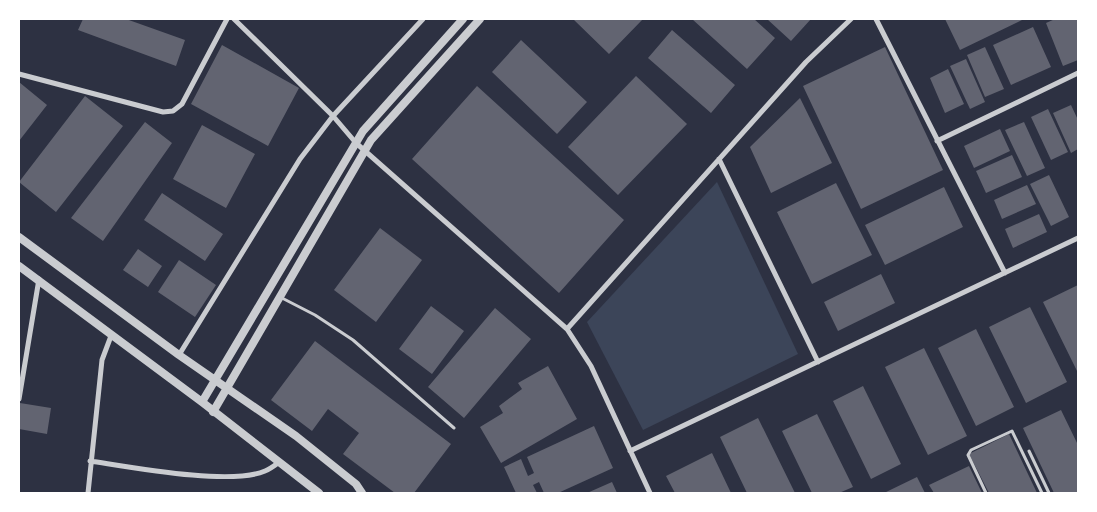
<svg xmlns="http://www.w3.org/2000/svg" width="1097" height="512" font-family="Montserrat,sans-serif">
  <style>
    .green { fill: #3c4559 }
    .building { fill: #626471 }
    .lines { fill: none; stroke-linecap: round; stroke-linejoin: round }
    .service { stroke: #caccd0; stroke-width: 3 }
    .minor { stroke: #caccd0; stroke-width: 5 }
    .tertiary { stroke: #caccd0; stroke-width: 8 }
  </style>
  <rect width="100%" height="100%" fill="#2d3142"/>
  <path class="green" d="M717,182L798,354L643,430L587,322Z"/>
  <path class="building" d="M83,19H126L185,40L176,66L78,30Z
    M573,19H643L609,54Z
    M692,19H754L775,38L747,69Z
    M767,19H811L791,41Z
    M945,19H1024L960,50Z
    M1055,19H1078V60L1063,66L1046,23Z
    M1033,27L1051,67L1011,85L993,45Z
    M672,30L735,85L711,113L648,58Z
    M521,40L587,102L557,134L492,72Z
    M222,45L299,88L268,146L191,104Z
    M885,47L943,170L861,209L803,86Z
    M985,47L1004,89L985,97L967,55Z
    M966,59L985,102L970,109L950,66Z
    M948,69L964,104L945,113L930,78Z
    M636,76L687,124L618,195L568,147Z
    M19,82L47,105L19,141Z
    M477,86L624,220L559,293L412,159Z
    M85,96L123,126L56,212L19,182Z
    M800,98L832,163L771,193L750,147Z
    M1071,105L1078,120V149L1071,153L1053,113Z
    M1048,109L1068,152L1051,160L1031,117Z
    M145,122L172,143L103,241L71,218Z
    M1024,122L1045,168L1027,176L1005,130Z
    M202,125L255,154L226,208L173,179Z
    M1000,129L1010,151L974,168L964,146Z
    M1012,155L1022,177L986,193L976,171Z
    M1049,175L1069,217L1051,226L1030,184Z
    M836,183L872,255L812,284L777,212Z
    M1027,185L1036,204L1002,219L994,200Z
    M944,187L963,227L885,265L865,225Z
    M162,193L223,234L205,261L144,220Z
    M1039,214L1047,232L1013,248L1005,229Z
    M380,228L422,260L376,322L334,290Z
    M138,249L162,266L148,287L123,270Z
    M179,260L216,285L195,317L158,292Z
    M881,274L895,303L838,331L824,302Z
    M1078,285V373L1043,302Z
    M431,306L464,331L432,374L399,349Z
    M1030,307L1067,382L1026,403L989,327Z
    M495,308L531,339L464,418L428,387Z
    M976,329L1014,407L976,426L938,348Z
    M315,341L451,444L414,493H395L343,454L359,433L328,409L312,431L271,400Z
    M924,348L967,436L928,455L885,367Z
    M548,366L577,419L501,463L480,427L503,413L499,406L522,389L518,383Z
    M863,386L901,464L871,479L833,401Z
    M20,403L51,408L47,434L19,429Z
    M1061,410L1078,445V493H1054L1023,428Z
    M817,414L853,487L839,493H812L782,431Z
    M758,418L795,493H747L720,437Z
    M594,426L613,468L558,493H544L539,482L533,485L537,493H516L504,467L521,459L528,476L534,473L527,457Z
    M1009,434L1037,493H989L969,454Z
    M712,453L731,493H675L666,476Z
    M969,466L982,493H934L929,485Z
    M917,477L925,493H884Z
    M612,482L617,493H587Z"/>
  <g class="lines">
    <path class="service" d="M280,297L315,315L353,340L454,428
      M1029,451L1049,493
      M986,493L968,455L971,450L1012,431L1042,493"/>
    <path class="minor" d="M234,19L333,116L356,143L567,329L591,366L650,493
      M876,19L1005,273
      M19,74L163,112L173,111L182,104L227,19
      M937,141L1078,73
      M719,159L818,362
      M567,329L806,62L851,19
      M179,355L300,159L333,116L423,19
      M19,399L39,279
      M630,451L1078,238
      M90,461C130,467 230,486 265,471C270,469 274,466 278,463
      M88,493L102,360L111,336"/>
    <path class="tertiary" d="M19,237L179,355L296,436L356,484L362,493
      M19,266L202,402L319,493
      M202,402L363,131L463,19
      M213,412L371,140L480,19"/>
  </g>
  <rect width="1097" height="512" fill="none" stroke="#ffffff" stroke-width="40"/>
</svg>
